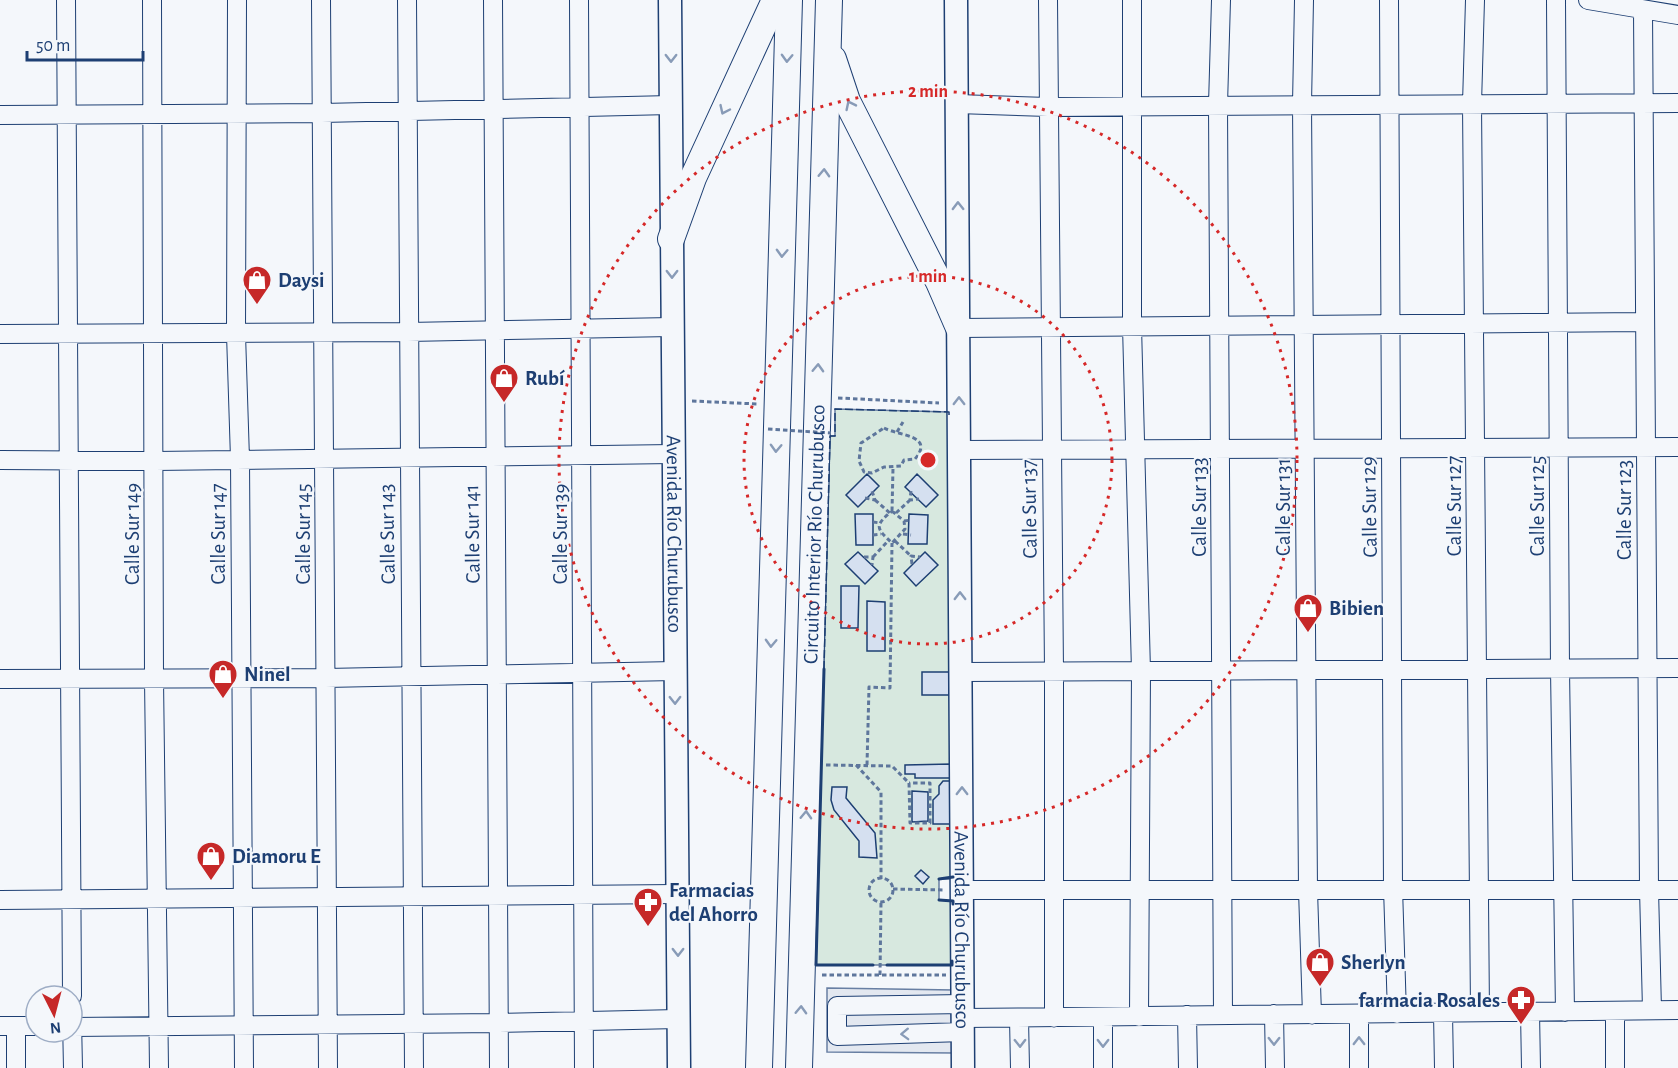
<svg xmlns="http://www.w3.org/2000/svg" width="1678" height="1068" font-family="'Alegreya Sans',sans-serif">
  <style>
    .green { fill: #d7e8df; stroke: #687fa3; stroke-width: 1.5 }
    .parking { fill: #e3e8f0; stroke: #687fa3; stroke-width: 1.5 }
    .building { fill: #d5e0f0; stroke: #1d3f73; stroke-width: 1.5 }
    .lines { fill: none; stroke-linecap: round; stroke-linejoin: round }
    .minor-casing { stroke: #1d3f73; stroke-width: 20 }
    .major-casing { stroke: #1d3f73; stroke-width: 25 }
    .highway-casing { stroke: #1d3f73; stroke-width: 28 }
    .path { stroke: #5e769c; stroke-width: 3; stroke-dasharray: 4.5 3; stroke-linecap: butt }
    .minor { stroke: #f4f7fb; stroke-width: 18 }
    .major { stroke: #f4f7fb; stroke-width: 22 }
    .highway { stroke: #f4f7fb; stroke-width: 26 }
    .path-bridge { stroke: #5e769c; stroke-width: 3; stroke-dasharray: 4.5 3; stroke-linecap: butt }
    .fence { stroke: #1d3f73; stroke-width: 1.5; stroke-dasharray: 8 3; stroke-linecap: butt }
    .wall { stroke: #1d3f73; stroke-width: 3 }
    .oneway { stroke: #889bb7 }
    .ring { fill: none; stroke: #d62828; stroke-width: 3; stroke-dasharray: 3 6 }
    .labels { text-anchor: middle; stroke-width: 4.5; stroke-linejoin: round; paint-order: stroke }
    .poi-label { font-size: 21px; font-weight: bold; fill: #1d3f73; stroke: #f4f7fb; text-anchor: start }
    .street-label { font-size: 21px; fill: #1d3f73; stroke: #f4f7fb }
    .centre { fill: #d62828; stroke: #f4f7fb; stroke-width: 3 }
    .ring-label { font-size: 18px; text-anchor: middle; font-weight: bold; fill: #d62828; stroke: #f4f7fb; stroke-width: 4.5; stroke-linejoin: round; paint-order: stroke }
  </style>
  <rect width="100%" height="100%" fill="#f4f7fb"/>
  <path class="green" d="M835,409L949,412L953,879H939V900L953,901L952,965H816L830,436H835Z"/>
  <path class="parking" d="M827,988L954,990V1053L827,1052Z"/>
  <path class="building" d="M867,474L879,486L858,507L846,495Z
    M917,474L938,495L926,507L905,487Z
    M855,514H873V545H856Z
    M909,514L928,515L927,544H908Z
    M858,552L878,571L865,584L845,564Z
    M925,552L938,565L916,586L904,573Z
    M841,586H859L858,628H841Z
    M867,601L885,602V651H867Z
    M922,672H949V695H922Z
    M951,764V778H915V774H905V765Z
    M943,781H950L951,824H933V800L939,794V786Z
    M832,787H847L846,798L875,833L877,858L859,857V841L834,810L831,800Z
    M912,791L928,792V821L912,822Z
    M921,870L929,877L923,884L915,876Z"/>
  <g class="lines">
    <g class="minor-casing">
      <path id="minor" d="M66,0L72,996
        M152,0L154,679L159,1068
        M237,0L236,334L240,459L244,1068
        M321,0L328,1068
        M407,0L414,1068
        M493,0L499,1068
        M579,0L584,1068
        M1048,0L1054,671V1018
        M1132,0V326L1141,671L1139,1017
        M1221,0L1218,105L1223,1015
        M1304,0L1302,104L1308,890L1312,1015
        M1389,0L1393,888L1397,1014
        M1475,0L1472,104L1480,1012
        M1556,0L1560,669L1565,1012
        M1588,0L1678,15
        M1643,10L1649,889L1652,1010
        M957,104L1048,107L1678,103
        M0,115L322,113L671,105
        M959,328L1645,322
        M0,334L408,332L672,327
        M959,450L1678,447
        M0,460L155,461L673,454
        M961,672L1678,668
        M0,679L326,678L675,671
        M962,890H1678
        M0,900L677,894
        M963,1004L837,1006V1036L963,1032
        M1615,1011V1068
        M1530,1012L1531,1068
        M1443,1013L1444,1068
        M1274,1014L1275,1068
        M1359,1014V1068
        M1187,1015L1188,1068
        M963,1018L1678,1010
        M1019,1018L1020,1068
        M1103,1018V1068
        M72,1020L73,1068
        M0,1026H36
        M16,1026V1068
        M72,1027L499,1023L678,1019"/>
    </g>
    <g class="major-casing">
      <g id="major">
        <path id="s1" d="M670,0L679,1068"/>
        <path id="s2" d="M956,0L963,1068"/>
      </g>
    </g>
    <g class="highway-casing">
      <g id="highway">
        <path d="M833,59L847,101L939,282L959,328"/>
        <path d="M671,239L693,178L775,0"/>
        <path d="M759,1068L789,0"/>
        <path id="s3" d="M799,1068L829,0"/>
      </g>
    </g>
    <path class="path" d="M838,398L939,403
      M692,401L758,404
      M884,428C899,436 935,435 915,459L904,460L901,466L884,467L872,473L864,472L859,461L861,443Z
      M897,432L903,422
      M911,491L910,500L919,499
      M865,498L875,500L872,491
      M875,500L890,513
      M892,511L904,521L905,529L892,543C876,528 874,526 892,511Z
      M892,511L893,468
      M896,513L910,500
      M904,521L911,520
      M873,522L880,523
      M903,534L911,535
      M873,535L881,534
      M895,541L911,556
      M864,557H873L872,565
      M873,557L888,541
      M912,564L911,556L920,557
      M826,765L892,766L909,783L910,823H930V783H909
      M856,765L881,792V879
      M867,765L869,687L890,688L892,543
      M869 890a12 12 0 1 1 24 0a12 12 0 1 1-24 0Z
      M893,889L945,890
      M822,975H946
      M880,975L881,902"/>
    <use href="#minor" class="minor"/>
    <use href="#major" class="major"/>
    <use href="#highway" class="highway"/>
    <path class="path-bridge" d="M768,429L831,433"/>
    <path class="fence" d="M824,669L830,436H835V409L949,412V417"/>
    <path class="wall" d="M824,669L816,965H873
      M939,879L953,877
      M939,900L953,901V904
      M887,965H952V961"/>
  </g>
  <defs><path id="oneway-chevron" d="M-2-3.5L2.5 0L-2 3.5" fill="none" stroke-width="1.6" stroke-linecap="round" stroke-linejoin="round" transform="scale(1.5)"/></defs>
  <g class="oneway">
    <use href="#oneway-chevron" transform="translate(671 58) rotate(90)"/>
    <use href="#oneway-chevron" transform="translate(787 58) rotate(92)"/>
    <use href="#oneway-chevron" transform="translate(850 105) rotate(-116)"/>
    <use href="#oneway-chevron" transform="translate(724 110) rotate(115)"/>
    <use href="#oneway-chevron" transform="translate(824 173) rotate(-88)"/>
    <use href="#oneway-chevron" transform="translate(958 206) rotate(-91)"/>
    <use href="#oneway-chevron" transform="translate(782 253) rotate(92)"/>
    <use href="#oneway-chevron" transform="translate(672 274) rotate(90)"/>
    <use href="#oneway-chevron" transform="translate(818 368) rotate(-88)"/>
    <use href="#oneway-chevron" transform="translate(959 401) rotate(-90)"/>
    <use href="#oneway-chevron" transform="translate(776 448) rotate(92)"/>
    <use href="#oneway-chevron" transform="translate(960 596) rotate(-90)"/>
    <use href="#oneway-chevron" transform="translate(771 643) rotate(92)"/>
    <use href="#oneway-chevron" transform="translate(675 700) rotate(89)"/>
    <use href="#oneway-chevron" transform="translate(962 791) rotate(-90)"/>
    <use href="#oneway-chevron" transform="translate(806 815) rotate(-88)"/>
    <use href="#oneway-chevron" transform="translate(678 952) rotate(90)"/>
    <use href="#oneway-chevron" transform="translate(801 1010) rotate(-88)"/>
    <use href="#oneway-chevron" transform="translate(905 1034) rotate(178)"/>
    <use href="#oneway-chevron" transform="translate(1274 1041) rotate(90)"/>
    <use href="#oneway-chevron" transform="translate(1359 1041) rotate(-90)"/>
    <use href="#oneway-chevron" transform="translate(1020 1043) rotate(89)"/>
    <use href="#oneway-chevron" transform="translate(1103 1043) rotate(90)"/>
  </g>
  <g class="ring">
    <circle cx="928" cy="460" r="184"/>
    <circle cx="928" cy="460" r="369"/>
  </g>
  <defs>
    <g id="shop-pin" transform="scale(1.5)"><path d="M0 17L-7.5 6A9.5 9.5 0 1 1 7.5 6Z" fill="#c62828" stroke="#f4f7fb"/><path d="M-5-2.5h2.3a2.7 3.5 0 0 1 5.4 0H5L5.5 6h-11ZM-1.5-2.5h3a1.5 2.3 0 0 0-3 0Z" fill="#fff"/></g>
    <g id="pharmacy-pin" transform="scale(1.5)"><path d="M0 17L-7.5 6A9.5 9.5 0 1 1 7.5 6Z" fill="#c62828" stroke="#f4f7fb"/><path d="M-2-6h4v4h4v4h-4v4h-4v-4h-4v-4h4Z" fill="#fff"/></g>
  </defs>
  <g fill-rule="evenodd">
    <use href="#shop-pin" x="257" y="280"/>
    <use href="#shop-pin" x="504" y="378"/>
    <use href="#shop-pin" x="1308" y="608"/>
    <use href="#shop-pin" x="223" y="674"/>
    <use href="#shop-pin" x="211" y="856"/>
    <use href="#pharmacy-pin" x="648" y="902"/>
    <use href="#shop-pin" x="1320" y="962"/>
    <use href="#pharmacy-pin" x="1521" y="1000"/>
  </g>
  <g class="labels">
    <g class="poi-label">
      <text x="278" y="287">Daysi</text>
      <text x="525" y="385">Rubí</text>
      <text x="1329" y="615">Bibien</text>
      <text x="244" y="681">Ninel</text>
      <text x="232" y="863">Diamoru E</text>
      <text x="669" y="897">Farmacias<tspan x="669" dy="24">del Ahorro</tspan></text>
      <text x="1341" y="969">Sherlyn</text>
      <text x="1500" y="1007" text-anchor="end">farmacia Rosales</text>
    </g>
    <g class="street-label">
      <text transform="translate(1454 506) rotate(-90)" y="7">Calle Sur 127</text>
      <text transform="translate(1537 506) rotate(-90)" y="7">Calle Sur 125</text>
      <text transform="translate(1199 507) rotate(-90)" y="7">Calle Sur 133</text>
      <text transform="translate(1283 507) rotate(-90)" y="7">Calle Sur 131</text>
      <text transform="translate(1369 507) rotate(-91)" y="7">Calle Sur 129</text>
      <text transform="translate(1029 509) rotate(-91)" y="7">Calle Sur 137</text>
      <text transform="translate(1624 510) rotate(-90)" y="7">Calle Sur 123</text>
      <text transform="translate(132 534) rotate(-90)" y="7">Calle Sur 149</text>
      <text transform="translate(218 534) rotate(-90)" y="7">Calle Sur 147</text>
      <text transform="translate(303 534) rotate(-90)" y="7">Calle Sur 145</text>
      <text transform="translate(387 534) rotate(-91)" y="7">Calle Sur 143</text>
      <text transform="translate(472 534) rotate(-91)" y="7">Calle Sur 141</text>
      <text transform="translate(560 534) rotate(-90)" y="7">Calle Sur 139</text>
      <text dy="7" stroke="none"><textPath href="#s1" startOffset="534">Avenida Río Churubusco</textPath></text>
      <text dy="7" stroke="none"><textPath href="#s3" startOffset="534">Circuito Interior Río Churubusco</textPath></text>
      <text dy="7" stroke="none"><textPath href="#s2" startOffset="930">Avenida Río Churubusco</textPath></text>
    </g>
  </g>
  <circle cx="928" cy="460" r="9" class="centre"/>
  <g class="ring-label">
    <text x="928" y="97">2 min</text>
    <text x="928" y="282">1 min</text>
  </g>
  <g transform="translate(54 1014) rotate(174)"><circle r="28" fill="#f4f7fb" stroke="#9eadc5" stroke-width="1.5"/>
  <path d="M0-4.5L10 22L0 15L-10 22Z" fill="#c62828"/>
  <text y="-9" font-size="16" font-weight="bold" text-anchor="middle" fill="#1d3f73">N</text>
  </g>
  <path d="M27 51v9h116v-9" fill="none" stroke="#1d3f73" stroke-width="3"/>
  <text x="36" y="51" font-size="18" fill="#1d3f73" stroke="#f4f7fb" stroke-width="4.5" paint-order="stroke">50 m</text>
</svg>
